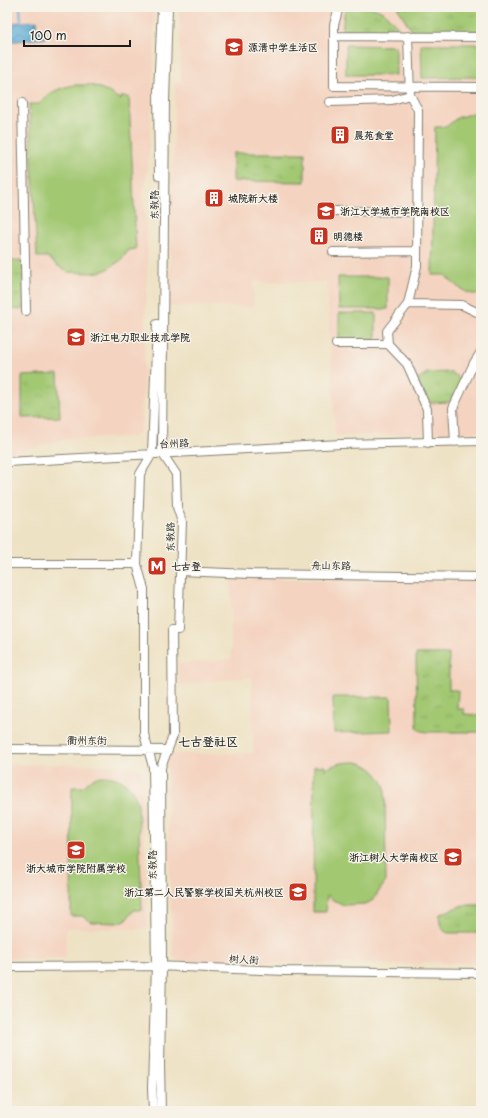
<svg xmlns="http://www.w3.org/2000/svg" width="488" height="1118" font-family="'Playpen Sans','LXGW WenKai TC',sans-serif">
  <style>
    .built { fill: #f4d3c0 }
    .grass { fill: url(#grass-tufts); stroke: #5f7247 }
    .pitch { fill: #a2c872; stroke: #5f7247 }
    .water { fill: url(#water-waves); stroke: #3c647a }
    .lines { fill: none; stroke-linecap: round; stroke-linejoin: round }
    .stream { stroke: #5cadd7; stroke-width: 2 }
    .minor-casing { stroke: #857f70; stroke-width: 10 }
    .minor { stroke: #fff; stroke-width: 8 }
    .labels { text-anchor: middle; stroke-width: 3; stroke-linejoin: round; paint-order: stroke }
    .poi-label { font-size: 10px; font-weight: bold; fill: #1c1c1c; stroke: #f7f3e8; text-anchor: start }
    .street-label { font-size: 10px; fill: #1c1c1c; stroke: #f7f3e8 }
    .quarter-label { font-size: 12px; font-weight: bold; fill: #1c1c1c; stroke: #f7f3e8 }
  </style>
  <defs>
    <pattern id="grass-tufts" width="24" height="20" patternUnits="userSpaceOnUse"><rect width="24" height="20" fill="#a2c872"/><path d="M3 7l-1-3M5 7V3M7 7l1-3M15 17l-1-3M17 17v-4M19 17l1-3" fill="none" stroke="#8bab62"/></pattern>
    <pattern id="water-waves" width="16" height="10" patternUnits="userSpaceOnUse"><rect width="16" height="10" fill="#5cadd7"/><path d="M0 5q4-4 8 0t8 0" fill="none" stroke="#4b8cae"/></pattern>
  </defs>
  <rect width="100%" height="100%" fill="#f7f3e8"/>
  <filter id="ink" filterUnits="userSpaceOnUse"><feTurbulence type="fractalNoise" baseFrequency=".025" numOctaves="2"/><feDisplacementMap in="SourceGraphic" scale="8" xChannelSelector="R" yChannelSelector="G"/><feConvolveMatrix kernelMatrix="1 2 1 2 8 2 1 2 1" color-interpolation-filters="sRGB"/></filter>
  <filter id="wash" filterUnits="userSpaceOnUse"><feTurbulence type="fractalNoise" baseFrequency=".012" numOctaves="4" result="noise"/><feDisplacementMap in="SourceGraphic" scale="16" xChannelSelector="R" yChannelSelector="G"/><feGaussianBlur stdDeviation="0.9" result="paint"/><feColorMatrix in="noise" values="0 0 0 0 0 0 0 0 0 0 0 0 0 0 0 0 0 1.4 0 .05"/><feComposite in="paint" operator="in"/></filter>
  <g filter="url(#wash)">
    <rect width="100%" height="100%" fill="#eee2c4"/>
    <path class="built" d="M7,7H154V73L147,174L143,196L148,255L142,419L140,433L133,437L68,439L7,454Z
      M179,7H481V432L335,436L327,282H254L253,307L169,306L175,83L181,82Z
      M231,578L481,582V964L424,962L419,965L179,961L173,957L168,827L167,754L253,753L252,677L180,685L178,664L231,659Z
      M7,764L132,765L142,772L148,929L66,928V958H7Z"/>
    <path class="grass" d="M345,7H370L384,12L398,27L397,32L342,30Z
      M397,7H481V31H412Z
      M233,153H305V182L233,181Z
      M23,260L24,309L7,310V261Z
      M450,372L462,379L450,402L430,403L416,380L427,373Z
      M58,374L60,417L22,418V376Z
      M416,654H449V690H458L457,709H464V714L481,715V732H428L421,731L417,728Z
      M463,905H481V933H448C440,930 439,922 440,914Z"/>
    <path class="pitch" d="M421,44H481V77L422,78Z
      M346,45L396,46V75H346Z
      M74,85H91L105,90L121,100V97H129L136,249L129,250L120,261L106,270L94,273L68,272L58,266L47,257H37L29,104H39C49,92 59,88 74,85Z
      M476,112H481V295C466,295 455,286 445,275H432L435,127H446L457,118Z
      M338,277H388V309H339Z
      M339,313H376V340H339Z
      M333,697H391L392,731L334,733Z
      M357,762C371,765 379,775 385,787L386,881L373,900L366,904L344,905L333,900L327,895L326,912H313L314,766H325V770C335,763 344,762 357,762Z
      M100,776C122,776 131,784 138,804L142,910H134L126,920L117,923L91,922L82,916H71L72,787H83L92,779Z"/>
    <path class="water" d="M38,21L36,24L37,28L45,32L46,38L7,42V23Z"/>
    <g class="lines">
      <path class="stream" d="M20,7L21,22"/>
    </g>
  </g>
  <g filter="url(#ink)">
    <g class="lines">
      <g class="minor-casing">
        <path id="minor" d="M339,7L334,25V86L481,87
          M334,36L481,37
          M330,102L392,100L410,95L408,36
          M22,103L26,311
          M159,176L158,91L162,7
          M333,211L417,212
          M333,252L417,251
          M408,304L462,305L481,314
          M336,344H388L407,364L427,409L428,443
          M388,344L387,331L408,304L417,266L418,110L410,95
          M455,442L453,408L474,363L481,352
          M7,462L341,444L481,441
          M7,564H137
          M180,571L251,574L481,577
          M7,749L168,750
          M7,967L156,966L285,971L481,973
          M153,1111L152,1088L156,966L153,767L144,734V589L137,564L140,474L152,454L157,324
          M161,1111L160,1064L162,966L161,767L173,736L172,630H178L182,522L177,507L176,474L162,453L165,101L168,7"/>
      </g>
      <use href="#minor" class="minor"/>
    </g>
  </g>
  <defs>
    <g id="school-square" transform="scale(1)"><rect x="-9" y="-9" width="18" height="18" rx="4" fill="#c8321e" stroke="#f7f3e8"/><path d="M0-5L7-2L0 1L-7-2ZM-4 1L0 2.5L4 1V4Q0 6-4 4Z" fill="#fff"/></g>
    <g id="building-square" transform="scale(1)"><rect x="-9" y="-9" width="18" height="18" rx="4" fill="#c8321e" stroke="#f7f3e8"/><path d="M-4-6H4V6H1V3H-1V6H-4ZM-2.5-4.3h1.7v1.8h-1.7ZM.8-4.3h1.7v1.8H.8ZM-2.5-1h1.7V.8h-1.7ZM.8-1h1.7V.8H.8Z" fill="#fff"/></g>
    <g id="university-square" transform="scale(1)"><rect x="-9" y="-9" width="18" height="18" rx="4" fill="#c8321e" stroke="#f7f3e8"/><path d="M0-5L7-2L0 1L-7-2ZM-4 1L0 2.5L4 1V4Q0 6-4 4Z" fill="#fff"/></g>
    <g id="metro-square" transform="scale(1)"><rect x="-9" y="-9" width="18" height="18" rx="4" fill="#c8321e" stroke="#f7f3e8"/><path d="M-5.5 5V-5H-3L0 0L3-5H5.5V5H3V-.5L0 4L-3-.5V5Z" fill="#fff"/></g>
  </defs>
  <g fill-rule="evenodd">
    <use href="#school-square" x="234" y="47"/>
    <use href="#building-square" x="340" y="135"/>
    <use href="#building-square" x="214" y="198"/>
    <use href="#university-square" x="326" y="211"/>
    <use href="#building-square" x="319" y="236"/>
    <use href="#university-square" x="76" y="337"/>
    <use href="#metro-square" x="157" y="566"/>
    <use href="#school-square" x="76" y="850"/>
    <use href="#university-square" x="453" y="857"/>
    <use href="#university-square" x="298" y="892"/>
  </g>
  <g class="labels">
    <g class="poi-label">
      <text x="248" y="51">源清中学生活区</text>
      <text x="354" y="139">晨苑食堂</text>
      <text x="228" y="202">城院新大楼</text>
      <text x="340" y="215">浙江大学城市学院南校区</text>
      <text x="333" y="240">明德楼</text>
      <text x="90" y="341">浙江电力职业技术学院</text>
      <text x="171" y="570">七古登</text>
      <text x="439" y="861" text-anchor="end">浙江树人大学南校区</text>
      <text x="76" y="872" text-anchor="middle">浙大城市学院附属学校</text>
      <text x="284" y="896" text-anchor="end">浙江第二人民警察学校国关杭州校区</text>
    </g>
    <g class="street-label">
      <text transform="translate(154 205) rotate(-90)" y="4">东教路</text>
      <text transform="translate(174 443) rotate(-3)" y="4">台州路</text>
      <text transform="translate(170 537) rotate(-91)" y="4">东教路</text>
      <text transform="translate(331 565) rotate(1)" y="4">舟山东路</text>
      <text x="87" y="744">衢州东街</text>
      <text transform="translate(152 865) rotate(-90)" y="4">东教路</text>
      <text transform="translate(244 959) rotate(3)" y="4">树人街</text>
    </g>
    <g class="quarter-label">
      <text x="208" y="746">七古登社区</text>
    </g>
  </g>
  <rect width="488" height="1118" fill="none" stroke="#f7f3e8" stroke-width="24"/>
  <path d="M24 40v6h106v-6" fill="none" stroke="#1c1c1c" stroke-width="2"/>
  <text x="30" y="40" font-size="12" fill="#1c1c1c" stroke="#f7f3e8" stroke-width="3" paint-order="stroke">100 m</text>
</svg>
